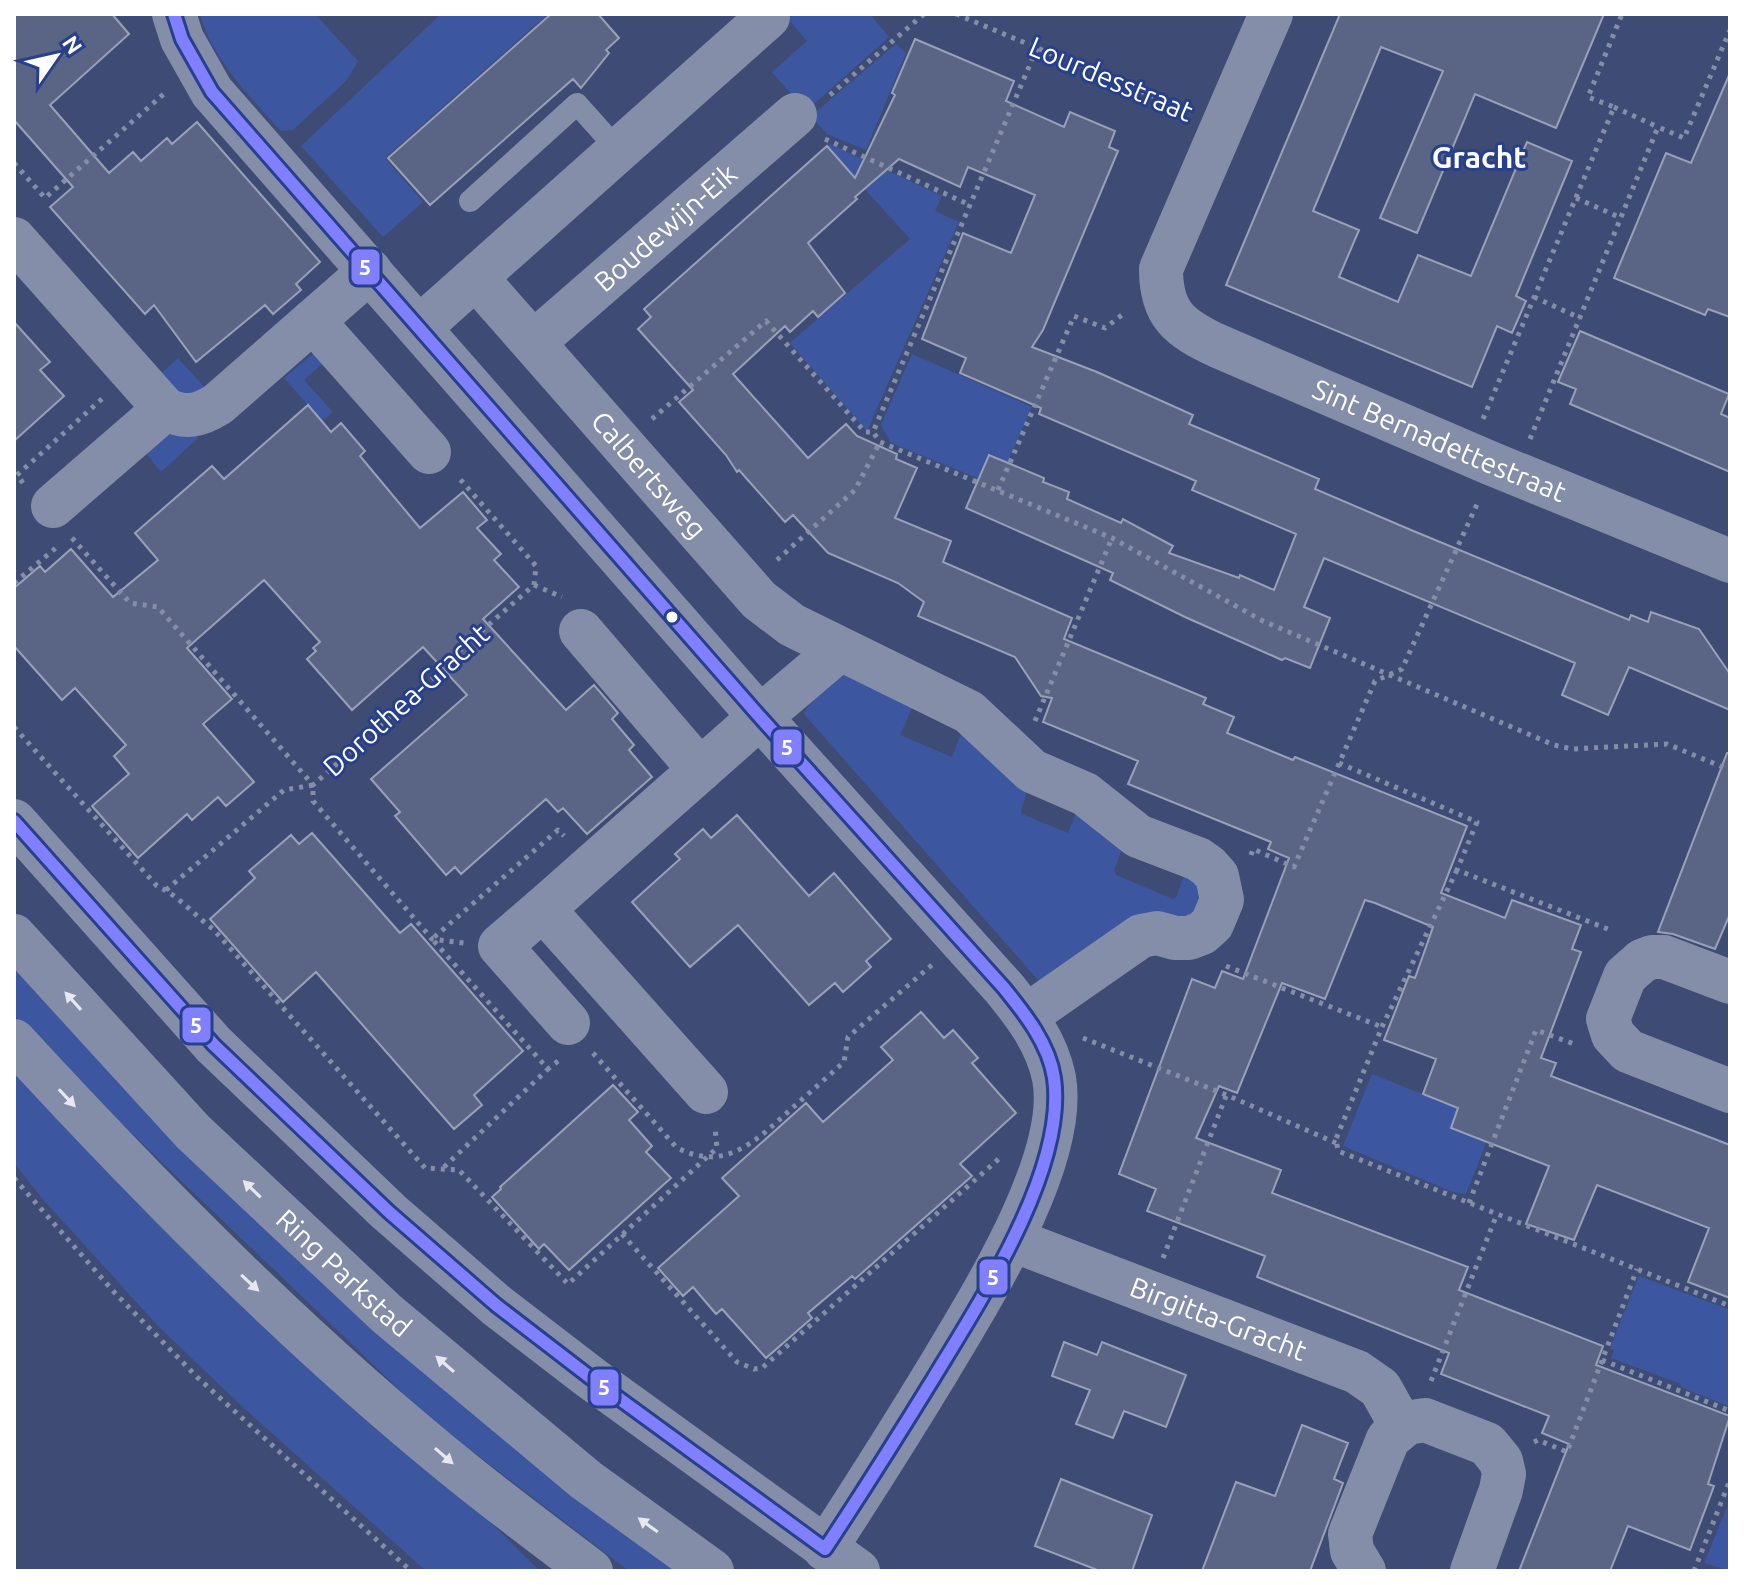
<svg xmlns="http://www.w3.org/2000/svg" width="1744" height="1585" font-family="Ubuntu,sans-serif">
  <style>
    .green { fill: #3c56a0 }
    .building { fill: #5a6585; stroke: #99a1b8; stroke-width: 2 }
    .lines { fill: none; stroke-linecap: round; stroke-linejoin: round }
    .path { stroke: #858ea8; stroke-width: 5; stroke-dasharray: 4 6; stroke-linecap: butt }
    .service { stroke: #858ea8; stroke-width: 22 }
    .minor { stroke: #858ea8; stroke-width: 44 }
    .tertiary { stroke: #858ea8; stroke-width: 44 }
    .trunk { stroke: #848da8; stroke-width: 44 }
    .bus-1-casing { stroke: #28408b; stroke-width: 18 }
    .bus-1 { stroke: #8080ff; stroke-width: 12 }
    .oneway { fill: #e6e8ee }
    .bus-dot { fill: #fff; stroke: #28408b; stroke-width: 3 }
    .labels { text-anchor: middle; stroke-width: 6; stroke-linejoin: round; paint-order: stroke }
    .street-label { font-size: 28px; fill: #fff; stroke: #28408b }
    .neighbourhood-label { font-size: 30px; font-weight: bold; fill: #fff; stroke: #28408b }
    .line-badge { stroke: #28408b; stroke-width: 3 }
    .badge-label { font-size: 22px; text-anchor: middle; font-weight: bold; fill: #fff }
  </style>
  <rect width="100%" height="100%" fill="#3e4c75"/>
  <path class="green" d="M200,14H315L358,61L346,81L293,130L281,131C250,97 212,59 200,14Z
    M441,14H548L385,158L423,202L383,237L301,146Z
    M793,14H870L889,37L806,111L772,72L807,41L788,19Z
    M896,44L906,53L866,150L827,134L811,116Z
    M830,144L942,196L935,211L959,222L867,431L790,343L910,239L827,147Z
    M315,352L324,362L304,380L333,412L322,421L284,378Z
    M912,354L1032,407L997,486L891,443L881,425Z
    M178,358L209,392L187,399L159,375Z
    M158,428L193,431L198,438L161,472L141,447Z
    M847,675L913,706L900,735L952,757L962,731L1029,786L1021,810L1022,814L1068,833L1079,806L1124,844L1114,870L1116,875L1173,899L1176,897L1184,876L1192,872L1204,910L1039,981L804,714C811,698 828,677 847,675Z
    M14,967L683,1571H629L430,1419L55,1060L14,1014Z
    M14,1073L469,1501L540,1571H426L246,1410L159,1327L41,1197L14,1163Z
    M1372,1074L1494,1123L1466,1194L1453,1192L1343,1146Z
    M1639,1276L1730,1310V1407L1681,1387V1384L1611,1358L1614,1350L1610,1348Z
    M1730,1500V1571L1704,1563Z"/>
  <path class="building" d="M14,14H112L129,34L50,105L109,173L133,152L141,161L167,138L172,144L197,122L320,262L296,284L301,290L273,314L265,305L196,362L154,305L145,314L50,207L73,187L14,120Z
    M551,14H598L619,38L606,50L609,53L581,88L573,79L430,205L388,158Z
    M1340,14H1604L1556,128L1475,94L1417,233L1380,218L1443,71L1381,47L1313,211L1359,230L1339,277L1398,302L1418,255L1471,276L1527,142L1572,161L1516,296L1526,301L1512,333L1497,326L1472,387L1226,285Z
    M915,39L1014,81L1006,101L1064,127L1070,112L1115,131L1109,147L1118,151L1043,330L1032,347L1097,372L1193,415L1189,424L1319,479L1315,489L1411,530L1629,620L1631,615L1648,622L1651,612L1699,629L1730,674V710L1629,667L1608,715L1562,695L1575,663L1324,558L1304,607L1330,618L1310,668L1285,658L1282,660L1185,617L1110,580L1113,573L966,508L989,455L1044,478L1043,482L1069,492L1067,499L1121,523L1123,519L1173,546L1169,553L1239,578L1240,575L1274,590L1296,534L1192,490L1196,481L1039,414L1041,408L960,373L966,358L922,339L963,233L1011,253L1035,195L968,167L960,187L899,159L855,197L857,199L808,243L845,293L818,317L813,311L790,332L785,326L733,374L808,458L846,424L857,436L897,454L896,459L917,468L895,518L951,541L943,562L1072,618L1064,639L1206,698L1203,704L1234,717L1227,733L1293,760L1295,757L1467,826L1441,893L1505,918L1512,900L1581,925L1572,949L1581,952L1541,1058L1556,1063L1551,1076L1730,1145V1298L1688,1282L1709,1228L1597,1185L1574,1240L1526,1224L1549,1166L1451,1128L1458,1108L1423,1094L1436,1059L1384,1040L1409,976L1415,978L1433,927L1375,903L1365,900L1325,999L1282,983L1237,1093L1219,1086L1196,1138L1281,1170L1272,1193L1468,1267L1459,1290L1603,1346L1596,1365L1730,1416L1708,1484L1714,1486L1690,1550L1628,1526L1610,1571H1519L1569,1444L1542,1433L1549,1416L1441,1374L1449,1353L1257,1277L1265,1256L1147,1211L1156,1189L1119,1174L1192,979L1215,988L1222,971L1243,979L1289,858L1268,849L1271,842L1128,784L1138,761L1043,722L1052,698L1041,696L1015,657L918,616L924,602L898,583L828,553L793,515L785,522L739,470L737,472L726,455L679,402L693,390L638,329L651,317L644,309L827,146L855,178L895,95L892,93Z
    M1730,73V317L1708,309L1705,315L1614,278L1666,153L1691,163Z
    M14,322L50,362L40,370L64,396L14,441Z
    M1580,331L1729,394L1721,414L1730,418V472L1570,404L1576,389L1558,382Z
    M308,405L331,432L341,423L365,451L360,456L420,528L463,492L487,520L477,528L501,554L494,560L519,587L483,619L566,710L594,685L618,713L612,719L634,745L629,750L652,777L587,834L563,808L558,812L546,799L461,874L455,867L446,875L395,816L400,812L371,779L467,695L423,647L352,710L307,659L316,651L313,648L320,642L264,580L187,648L232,699L203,724L254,782L226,806L218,797L192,820L187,814L138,858L92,806L129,774L114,756L126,745L75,688L62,700L14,646V588L40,566L45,572L71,549L113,597L158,560L135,533L212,466L224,479Z
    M1727,753H1730V914L1715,949L1673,934L1658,932Z
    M737,815L809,896L834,873L891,939L866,961L871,967L843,992L835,983L809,1005L738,925L690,967L632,902L680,859L675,854L703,829L711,838Z
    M312,833L400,933L411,924L523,1051L474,1095L482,1105L454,1129L316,972L283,1002L210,919L255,878L249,871L291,835L299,844Z
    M921,1012L944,1038L953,1030L978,1058L972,1063L1016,1113L960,1164L972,1176L855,1279L852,1276L808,1313L812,1318L766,1358L722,1309L716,1314L693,1287L683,1296L658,1268L739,1196L722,1178L806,1103L823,1122L893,1060L881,1047Z
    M613,1085L638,1112L629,1120L652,1146L646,1152L671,1178L569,1270L544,1244L539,1249L492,1197L501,1189L500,1187Z
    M1064,1342L1097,1355L1102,1342L1186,1375L1166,1427L1124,1411L1113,1438L1076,1424L1090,1390L1052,1376Z
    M1302,1425L1348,1443L1334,1479L1343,1483L1310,1571H1202L1236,1482L1275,1496Z
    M1061,1479L1152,1515L1132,1571H1100L1035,1546Z"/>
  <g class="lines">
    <path class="path" d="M956,14L1188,111
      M1037,48L873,432L880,442L1112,538L1263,621L1554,745L1572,749L1667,744L1730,770
      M830,95L924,14
      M1614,107L1658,127
      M825,139L970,205
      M14,163L45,198L166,92
      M1576,198L1621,218
      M1534,297L1580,318
      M652,419L766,321L865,432H873
      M1483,419L1614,107L1588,97L1622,14
      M1530,439L1658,127L1684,138L1730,30
      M23,483L17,475L103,398
      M998,490L1074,316L1105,328L1126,312
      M72,538L130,603L158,607L313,785L442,670L445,663L534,585L536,566L459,478
      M777,560L855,490L880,442
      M14,583L57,547
      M534,585L562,597
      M1035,721L1112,538
      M14,727L157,886C178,895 194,915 213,929L425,1168L459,1170L568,1284L717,1148L715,1128
      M1339,763L1477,822L1457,870L1613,931
      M1251,855L1253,849L1294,867L1375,681L1402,669L1478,502
      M1457,870L1382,1027L1336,1139L1338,1151L1730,1306
      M166,890L284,790L313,785V801L432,939L464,943
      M1226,966L1382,1027
      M1083,1038L1229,1096L1336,1143
      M593,1053L676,1147C723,1173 755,1142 789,1111C807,1095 826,1078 844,1062L848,1037L933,964
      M558,1061L548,1069L432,939L558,830L564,836
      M444,1167L548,1069
      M14,1178L114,1292L198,1378L411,1571
      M1469,1203L1536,1030L1574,1044
      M622,1234L737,1362L754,1369L762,1368L1002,1156
      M1163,1258L1226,1096
      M1602,1360L1730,1411
      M1431,1381L1497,1214
      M1534,1442L1538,1440L1567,1452L1637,1269
      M1694,1571L1730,1480"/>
    <path class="service" d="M470,201L577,104L619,151"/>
    <g class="minor">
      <path d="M174,14L182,39L212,92L760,717L1004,988C1026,1015 1047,1043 1054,1078C1069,1159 980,1299 939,1368C902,1429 864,1489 825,1549"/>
      <path id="s1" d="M1271,14L1161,269C1161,314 1179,328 1218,346L1490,463L1730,561"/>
      <path d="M14,239L165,409C186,419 199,416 218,404L370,271"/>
      <path id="s2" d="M476,278L759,600L792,625L969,712L1032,771L1085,794L1138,836L1198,859L1208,866L1217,876L1222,900L1212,924L1202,933L1189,938H1175L1157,933L1141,936L1026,1016"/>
      <path d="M313,321L429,452"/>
      <path d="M420,327L768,17L765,14"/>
      <path id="s3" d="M534,342L795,115"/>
      <path d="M53,506L165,409"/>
      <path d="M581,631L700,770"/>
      <path d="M543,909L500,946L568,1023"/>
      <path d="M1730,982L1664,957H1652L1642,961L1625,976L1608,1019L1613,1035L1628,1051L1730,1091"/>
      <path d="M706,1092L543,909L760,717L839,650"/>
      <path id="s4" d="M1013,1240L1357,1372L1380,1388L1402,1427"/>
      <path d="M1364,1571L1352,1551L1350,1534L1388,1439L1407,1423L1425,1420L1487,1444L1501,1461L1504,1474L1501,1490L1472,1571"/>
    </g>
    <path class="tertiary" d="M14,821L214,1045L389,1212L496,1305L591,1378L858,1571"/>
    <g class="trunk">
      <path id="s5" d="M14,936L193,1132L387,1314L586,1480L712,1571"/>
      <path d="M14,1041C155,1194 303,1344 466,1475C507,1508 549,1539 591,1571"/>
    </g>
    <g class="bus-1-casing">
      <path id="bus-1" d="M174,14L182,39L212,92L760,717L1004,988C1025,1014 1049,1044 1054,1078C1067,1169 979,1303 933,1379C898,1436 862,1493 825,1549
        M14,821L214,1045L389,1212L496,1305L591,1378L825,1549"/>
    </g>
    <use href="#bus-1" class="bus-1"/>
  </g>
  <defs><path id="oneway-solid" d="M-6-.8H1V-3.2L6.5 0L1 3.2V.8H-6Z" transform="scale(2)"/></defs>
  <g class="oneway">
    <use href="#oneway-solid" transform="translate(73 1001) rotate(-132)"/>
    <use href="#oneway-solid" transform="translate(67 1098) rotate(47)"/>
    <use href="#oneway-solid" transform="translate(252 1189) rotate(-136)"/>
    <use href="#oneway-solid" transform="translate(250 1283) rotate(43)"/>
    <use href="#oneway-solid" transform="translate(445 1364) rotate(-139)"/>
    <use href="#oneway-solid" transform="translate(444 1456) rotate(41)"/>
    <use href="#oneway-solid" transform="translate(648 1525) rotate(-144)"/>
  </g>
  <circle class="bus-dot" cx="672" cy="617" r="7"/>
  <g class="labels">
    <g class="street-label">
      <text transform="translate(1111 79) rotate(23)" y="10">Lourdesstraat</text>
      <text dy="10" stroke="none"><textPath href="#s3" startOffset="174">Boudewijn-Eik</textPath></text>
      <text dy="10" stroke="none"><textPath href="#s1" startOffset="622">Sint Bernadettestraat</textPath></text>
      <text dy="10" stroke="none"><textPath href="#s2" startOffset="262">Calbertsweg</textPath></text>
      <text transform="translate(406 700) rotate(-42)" y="10">Dorothea-Gracht</text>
      <text dy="10" stroke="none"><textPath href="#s5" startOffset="472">Ring Parkstad</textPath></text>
      <text dy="10" stroke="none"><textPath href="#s4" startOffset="220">Birgitta-Gracht</textPath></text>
    </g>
    <g class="neighbourhood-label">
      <text x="1479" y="168">Gracht</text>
    </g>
  </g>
  <g class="line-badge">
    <rect x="350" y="248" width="31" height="38" rx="8" fill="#8080ff"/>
    <rect x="772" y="728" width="31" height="38" rx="8" fill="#8080ff"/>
    <rect x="181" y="1006" width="31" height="38" rx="8" fill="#8080ff"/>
    <rect x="978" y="1258" width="31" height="38" rx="8" fill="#8080ff"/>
    <rect x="589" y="1368" width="31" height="39" rx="8" fill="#8080ff"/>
  </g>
  <g class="badge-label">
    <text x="365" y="275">5</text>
    <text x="787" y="755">5</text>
    <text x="196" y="1033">5</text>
    <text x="993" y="1285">5</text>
    <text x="604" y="1395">5</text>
  </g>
  <rect width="1744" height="1585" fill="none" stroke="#ffffff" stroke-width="32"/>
  <g transform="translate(56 56) rotate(56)" stroke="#28408b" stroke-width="6" paint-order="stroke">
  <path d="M0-6L14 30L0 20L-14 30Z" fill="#ffffff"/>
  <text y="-12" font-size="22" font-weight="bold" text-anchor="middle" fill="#ffffff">N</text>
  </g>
</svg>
